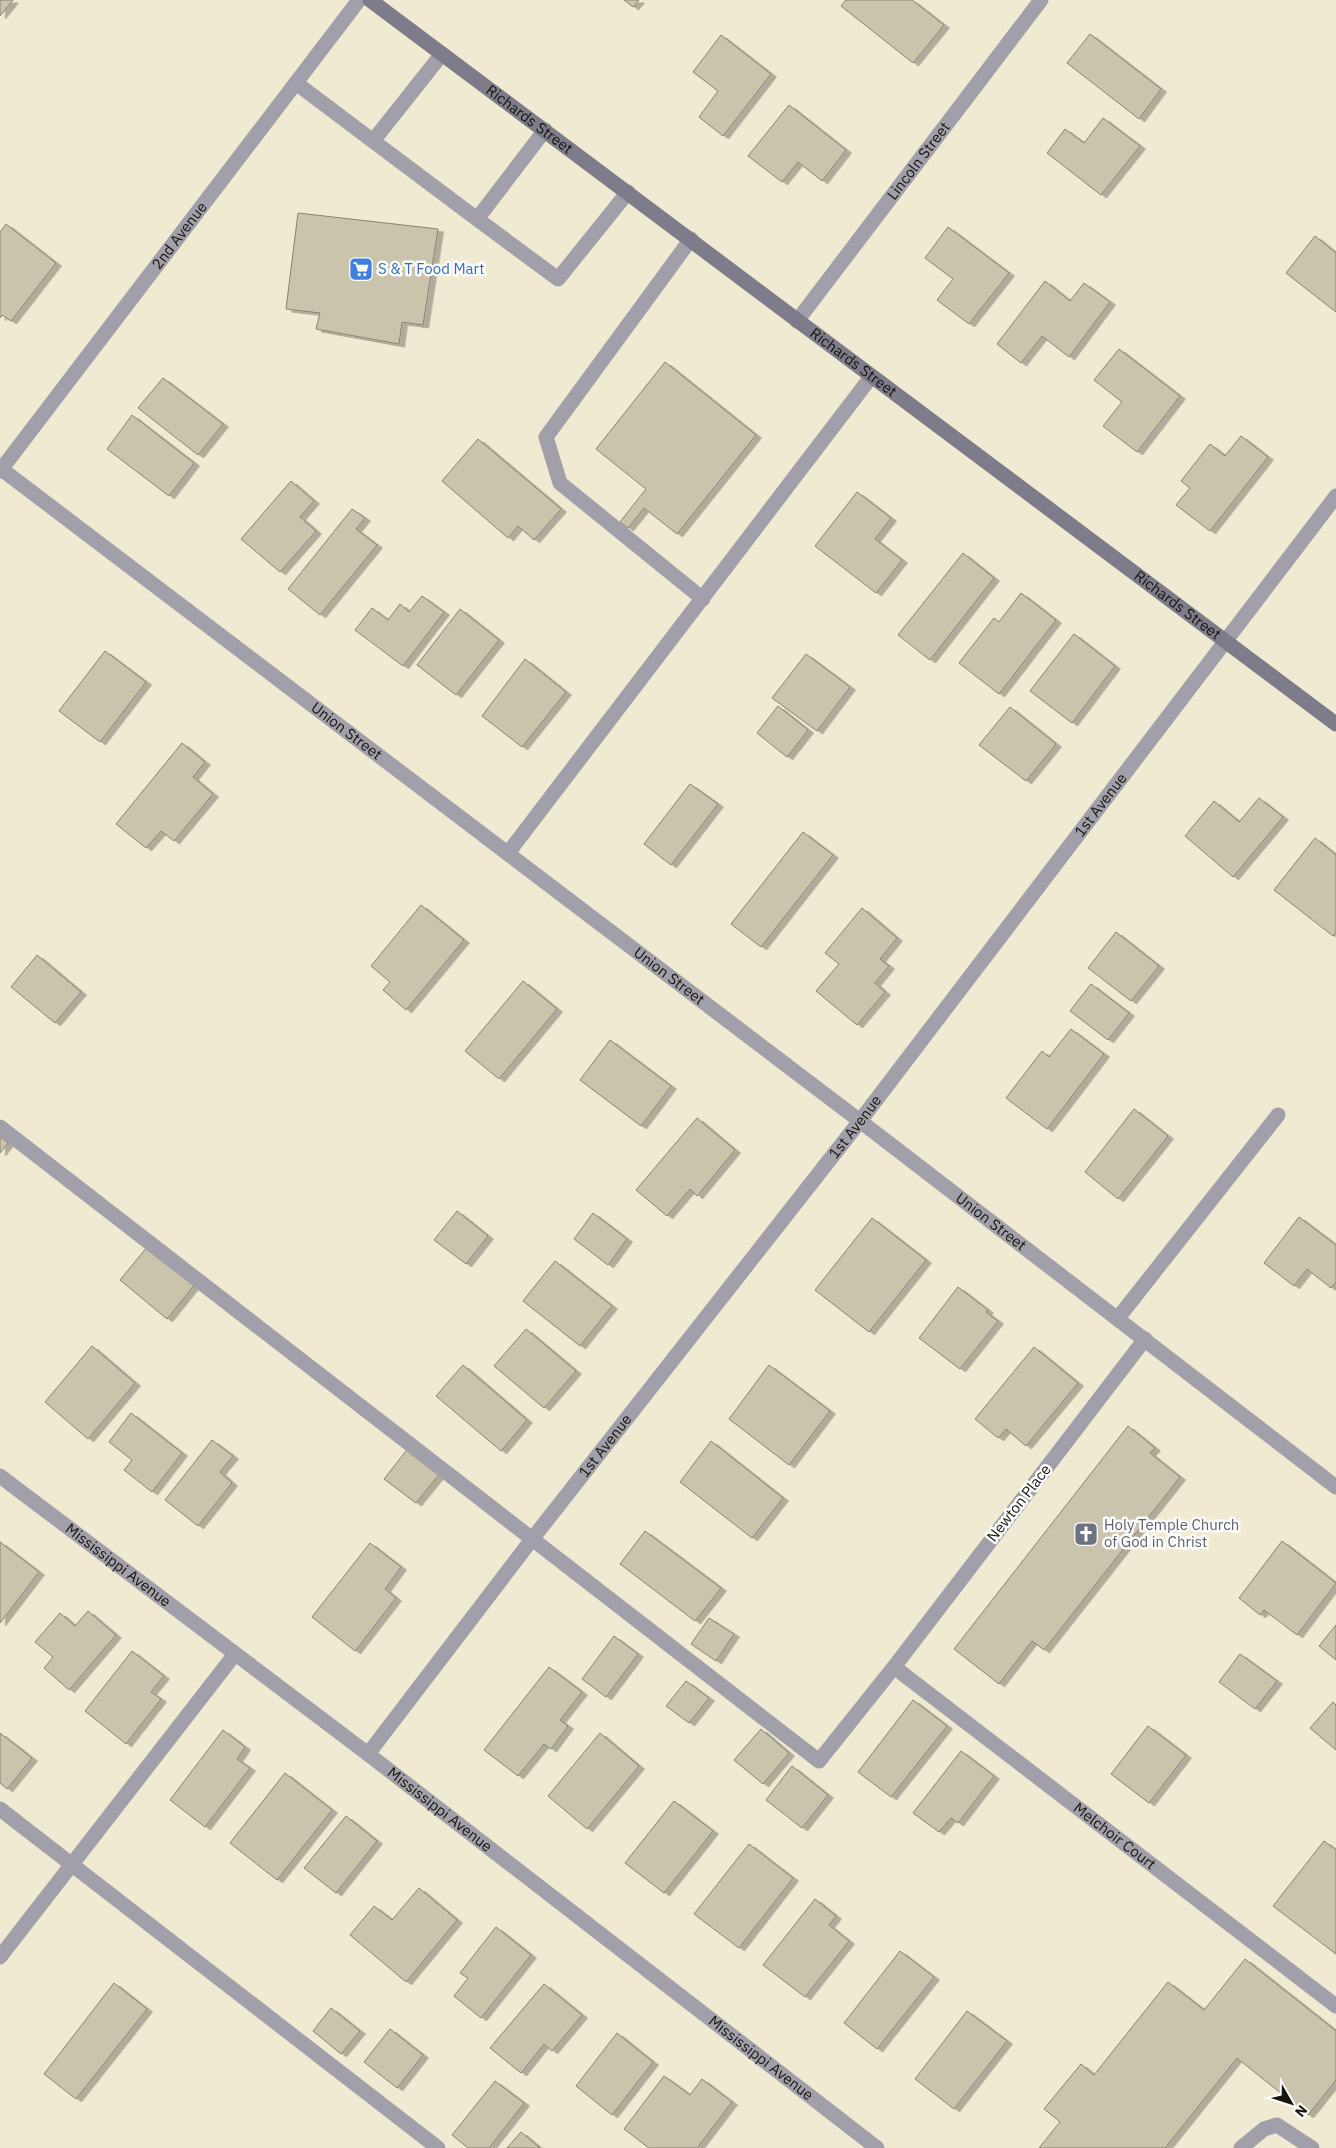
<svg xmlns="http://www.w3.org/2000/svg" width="1336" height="2148" font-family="'IBM Plex Sans',sans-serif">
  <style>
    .building { fill: #cac4ac; stroke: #89836d; filter: url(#shadow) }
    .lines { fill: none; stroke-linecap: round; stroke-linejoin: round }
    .lane { stroke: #a19fa9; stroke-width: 15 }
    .street { stroke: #a19fa9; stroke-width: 15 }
    .secondary { stroke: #7e7c8a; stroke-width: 15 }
    .labels { text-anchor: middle; stroke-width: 5; stroke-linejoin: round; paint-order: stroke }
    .street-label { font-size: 15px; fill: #16140b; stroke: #fff }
    .shop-label { font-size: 15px; fill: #366cbe; stroke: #fff; text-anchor: start }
    .worship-label { font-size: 15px; fill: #5b616d; stroke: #fff; text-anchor: start }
  </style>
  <defs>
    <filter id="shadow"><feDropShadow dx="5.5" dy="3" stdDeviation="0" flood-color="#0004"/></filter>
  </defs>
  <rect width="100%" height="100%" fill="#f0ead2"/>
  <path class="building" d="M0,0H13L0,16Z
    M624,0H639L633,7Z
    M846,0H912L944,25L913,63L841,6Z
    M1090,34L1161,89L1139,119L1067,63Z
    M721,35L771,74L723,136L699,117L718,91L693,72Z
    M789,105L846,150L822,181L798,162L782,182L748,156Z
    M1103,118L1140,146L1101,195L1047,153L1065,129L1084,143Z
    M298,213L438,229L423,325L402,322L399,344L316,329L320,313L286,309Z
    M6,224L56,263L11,321L2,315L0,318V232Z
    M948,227L1009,273L969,324L937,300L953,279L925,258Z
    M1315,236L1336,253V312L1286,273Z
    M1045,281L1070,301L1084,283L1110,302L1069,357L1042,336L1021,363L997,344Z
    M1119,349L1180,396L1137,452L1103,426L1122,402L1094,380Z
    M665,362L756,435L677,534L644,508L628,528L620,522L646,489L596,449Z
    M163,378L223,424L198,455L138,408Z
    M132,415L194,463L169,496L107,449Z
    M1241,436L1268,457L1210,531L1176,505L1190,488L1181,481L1210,444L1225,456Z
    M478,439L561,509L534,540L518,526L508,538L442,481Z
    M291,481L314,501L300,517L316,531L280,572L241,539Z
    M857,492L891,518L875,539L902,560L876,593L815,546Z
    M352,509L365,518L356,529L377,545L320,615L288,589Z
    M963,553L994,578L930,660L898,635Z
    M1021,593L1056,620L999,694L959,663L994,618L999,622Z
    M422,596L444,612L403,666L355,630L372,608L388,620L400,604L409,612Z
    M460,609L499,640L456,695L417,665Z
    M1074,634L1115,666L1072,723L1030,691Z
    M105,651L146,682L100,742L59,711Z
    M806,654L850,687L817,731L772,698Z
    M525,659L566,692L522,747L482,716Z
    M778,706L808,730L787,757L757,733Z
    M1010,707L1056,744L1026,781L979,745Z
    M182,743L205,762L193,777L213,794L174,841L161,831L146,848L116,824Z
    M690,784L718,804L671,865L644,844Z
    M1259,798L1283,817L1233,877L1185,836L1214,801L1239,822Z
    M803,832L833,855L761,947L731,924Z
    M1315,838L1336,855V932L1333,936L1274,890Z
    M421,905L464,940L406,1010L383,990L390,982L371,966Z
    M862,908L897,938L880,959L889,966L875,983L885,992L857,1025L816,991L839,964L825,953Z
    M1116,932L1159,966L1131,1001L1088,968Z
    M37,955L81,992L55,1023L11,987Z
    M523,981L557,1009L499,1079L465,1051Z
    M1091,984L1129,1013L1108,1040L1070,1011Z
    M1071,1029L1104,1054L1047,1129L1006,1098L1042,1051L1049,1057Z
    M610,1040L671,1086L641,1126L580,1080Z
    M1134,1109L1168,1136L1118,1199L1085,1172Z
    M697,1118L735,1150L697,1196L690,1189L667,1216L636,1190Z
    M0,1137L8,1143L0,1153Z
    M457,1211L488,1236L466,1264L434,1240Z
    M593,1213L627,1239L608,1265L574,1239Z
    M1299,1217L1336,1245V1282L1331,1288L1307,1269L1294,1286L1264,1263Z
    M872,1218L926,1260L869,1332L815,1290Z
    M148,1246L195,1284L167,1319L120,1280Z
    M555,1261L612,1306L580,1346L523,1301Z
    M958,1287L988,1310L986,1312L998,1321L960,1369L919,1338Z
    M526,1329L576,1371L544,1408L494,1366Z
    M92,1346L135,1383L88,1439L45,1402Z
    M1034,1347L1078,1383L1026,1446L1006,1429L998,1438L975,1419Z
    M463,1365L527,1420L501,1451L436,1396Z
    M769,1365L830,1411L789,1465L729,1419Z
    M131,1413L182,1453L152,1492L124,1470L132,1460L109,1442Z
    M1128,1426L1155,1448L1150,1453L1180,1477L1044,1650L1032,1641L999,1684L954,1649Z
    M212,1440L233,1456L220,1472L232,1483L198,1526L165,1500Z
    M711,1441L783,1498L752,1538L680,1482Z
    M410,1446L442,1471L416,1503L384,1479Z
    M645,1531L721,1588L695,1621L620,1564Z
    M1282,1541L1336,1583L1297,1635L1264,1610L1260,1615L1239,1598Z
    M0,1542L39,1572L0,1623Z
    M370,1543L401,1567L385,1589L396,1598L355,1651L312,1617Z
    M88,1611L116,1635L69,1690L44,1668L53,1657L35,1642L60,1613L75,1626Z
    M709,1618L734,1634L716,1661L691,1644Z
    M1336,1625V1660L1319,1646Z
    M614,1636L638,1654L606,1697L582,1679Z
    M132,1651L164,1676L151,1692L161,1699L126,1744L85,1711Z
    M1240,1654L1277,1681L1255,1709L1219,1682Z
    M549,1667L582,1692L560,1720L568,1726L551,1749L544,1744L518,1776L484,1750Z
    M686,1681L709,1698L689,1723L666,1706Z
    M913,1700L947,1726L891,1797L858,1772Z
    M1333,1702L1336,1705V1750L1310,1728Z
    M1148,1726L1186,1755L1149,1803L1111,1774Z
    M761,1729L789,1753L763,1784L734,1760Z
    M223,1730L245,1747L237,1759L250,1768L205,1827L170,1800Z
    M0,1733L32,1758L7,1789L0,1783Z
    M600,1733L639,1766L587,1829L548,1796Z
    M961,1751L994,1776L958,1823L951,1818L939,1832L913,1813Z
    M792,1766L828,1795L802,1828L766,1800Z
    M285,1773L332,1810L277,1880L230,1843Z
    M674,1801L713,1831L664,1893L625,1863Z
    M346,1816L377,1841L336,1893L304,1868Z
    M1324,1841L1336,1850V1954L1273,1906Z
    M749,1844L793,1878L739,1948L694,1914Z
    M419,1888L457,1920L406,1982L350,1935L374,1906L392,1920Z
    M815,1899L836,1916L829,1925L849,1941L805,1997L763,1965Z
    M496,1927L531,1955L481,2018L454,1996L468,1978L460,1973Z
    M900,1951L934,1977L877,2049L844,2023Z
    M1245,1959L1336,2031V2080L1308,2115L1237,2058L1165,2148H1039L1060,2122L1044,2109L1081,2064L1094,2075L1168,1982L1204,2010Z
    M114,1983L147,2009L76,2099L44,2074Z
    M544,1984L582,2015L552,2051L544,2044L521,2073L490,2048Z
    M331,2008L360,2031L341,2054L313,2031Z
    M967,2011L1007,2041L954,2109L915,2079Z
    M390,2029L423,2055L397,2088L364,2062Z
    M617,2033L653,2062L612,2115L576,2086Z
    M664,2076L690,2095L702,2079L732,2102L697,2148H649L624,2129Z
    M495,2081L524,2103L489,2148H468L452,2135Z
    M521,2132L540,2148H507Z"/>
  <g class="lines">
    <path class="lane" d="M296,83L373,141L442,54
      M373,141L477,219L545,130
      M477,219L558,279L628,192
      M691,239L546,437L560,483L703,599
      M508,853L871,377
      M0,1127L819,1761L894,1667
      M1118,1318L1278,1115
      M0,1809L438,2148
      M0,1957L235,1654
      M1241,2148L1264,2129L1277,2125L1312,2148"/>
    <g class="street">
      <path id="s1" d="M797,321L1041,0"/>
      <path id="s2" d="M0,468L860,1121L1336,1487"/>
      <path id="s3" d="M0,471L359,0"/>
      <path id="s4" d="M1145,1339L894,1667L1336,2006"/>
      <path id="s5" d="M0,1476L368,1754L877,2148"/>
      <path id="s6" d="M368,1754L533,1538L860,1121L1336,496"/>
    </g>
    <path class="secondary" id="s7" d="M370,0L1336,724"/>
  </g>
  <defs>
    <g id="supermarket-square" transform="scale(1.25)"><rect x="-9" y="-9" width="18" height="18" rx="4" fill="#3f7fe0" stroke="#fff"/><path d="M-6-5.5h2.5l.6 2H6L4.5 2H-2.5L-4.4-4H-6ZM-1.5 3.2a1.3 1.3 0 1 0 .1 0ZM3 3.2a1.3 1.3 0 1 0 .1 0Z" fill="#fff"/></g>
    <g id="church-square" transform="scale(1.25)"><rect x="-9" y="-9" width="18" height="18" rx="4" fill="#6b7280" stroke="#fff"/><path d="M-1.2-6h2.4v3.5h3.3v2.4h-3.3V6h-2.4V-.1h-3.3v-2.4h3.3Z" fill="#fff"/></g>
  </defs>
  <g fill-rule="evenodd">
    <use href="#supermarket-square" x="361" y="269"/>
    <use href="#church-square" x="1086" y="1534"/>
  </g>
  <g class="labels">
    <g class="street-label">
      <text dy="5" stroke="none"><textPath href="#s7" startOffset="199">Richards Street</textPath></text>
      <text dy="5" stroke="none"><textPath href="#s1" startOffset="201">Lincoln Street</textPath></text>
      <text dy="5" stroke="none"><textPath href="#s3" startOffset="296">2nd Avenue</textPath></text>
      <text dy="5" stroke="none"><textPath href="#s7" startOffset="604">Richards Street</textPath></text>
      <text dy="5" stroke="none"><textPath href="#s7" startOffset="1009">Richards Street</textPath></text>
      <text dy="5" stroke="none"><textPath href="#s2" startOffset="435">Union Street</textPath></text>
      <text dy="5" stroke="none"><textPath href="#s6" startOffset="1199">1st Avenue</textPath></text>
      <text dy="5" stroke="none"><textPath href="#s2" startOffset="840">Union Street</textPath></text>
      <text dy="5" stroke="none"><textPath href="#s6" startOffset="794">1st Avenue</textPath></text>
      <text dy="5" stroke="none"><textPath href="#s2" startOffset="1245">Union Street</textPath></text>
      <text dy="5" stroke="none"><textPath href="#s6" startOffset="389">1st Avenue</textPath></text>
      <text transform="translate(1019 1503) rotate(-52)" y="5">Newton Place</text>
      <text dy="5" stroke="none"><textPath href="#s5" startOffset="148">Mississippi Avenue</textPath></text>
      <text dy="5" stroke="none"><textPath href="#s5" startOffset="552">Mississippi Avenue</textPath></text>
      <text dy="5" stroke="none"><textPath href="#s4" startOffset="691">Melchoir Court</textPath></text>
      <text dy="5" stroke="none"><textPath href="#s5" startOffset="958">Mississippi Avenue</textPath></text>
    </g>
    <g class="shop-label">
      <text x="378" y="274">S &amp; T Food Mart</text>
    </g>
    <g class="worship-label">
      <text x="1104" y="1530">Holy Temple Church<tspan x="1104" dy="17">of God in Christ</tspan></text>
    </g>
  </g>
  <g transform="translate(1291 2103) rotate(129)" stroke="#ffffff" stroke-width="4" paint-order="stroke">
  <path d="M0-4L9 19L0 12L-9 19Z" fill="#16140b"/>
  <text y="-8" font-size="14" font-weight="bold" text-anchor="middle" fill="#16140b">N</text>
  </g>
</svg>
